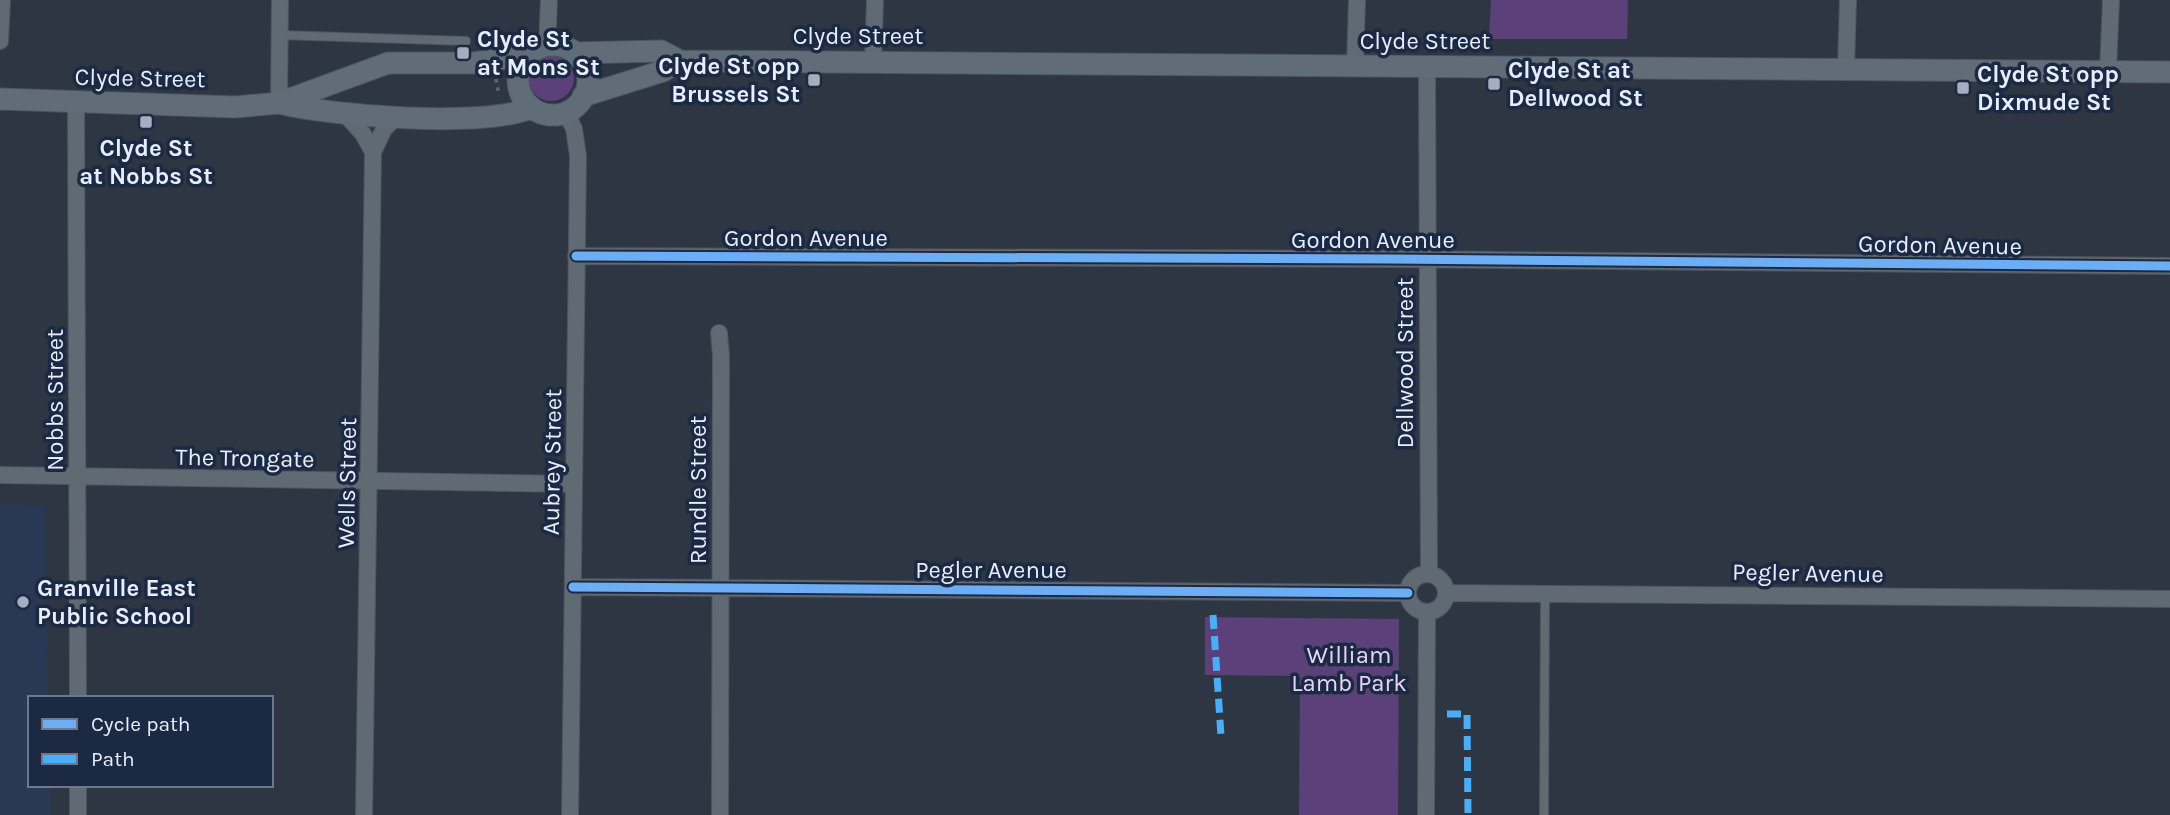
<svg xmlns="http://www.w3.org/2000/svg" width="2170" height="815" font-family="Karla,sans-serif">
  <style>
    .built { fill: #293955 }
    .green { fill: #5b4079 }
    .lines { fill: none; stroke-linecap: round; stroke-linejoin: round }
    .service-casing { stroke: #4d5460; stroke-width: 10 }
    .minor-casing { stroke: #4d5460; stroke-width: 18 }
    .secondary-casing { stroke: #4d5460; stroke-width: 23 }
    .path { stroke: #5e666f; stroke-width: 3.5; stroke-dasharray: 3.5 5; stroke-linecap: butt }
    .service { stroke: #5f6a73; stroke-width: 8 }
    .minor { stroke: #5f6a73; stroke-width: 16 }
    .secondary { stroke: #606d78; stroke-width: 21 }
    .quiet { stroke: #49aef6; stroke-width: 7; stroke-dasharray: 14 7; stroke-linecap: butt }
    .cycleway-casing { stroke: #1c2942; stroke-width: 13 }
    .cycleway { stroke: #6dadf4; stroke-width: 9 }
    .poi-dot { fill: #a5aebe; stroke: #1c2942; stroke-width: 2.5 }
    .labels { text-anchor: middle; stroke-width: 7; stroke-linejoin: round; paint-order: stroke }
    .street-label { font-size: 24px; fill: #e5eeff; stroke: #1c2942 }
    .poi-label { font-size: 24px; font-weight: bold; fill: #e5eeff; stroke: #1c2942; text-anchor: start }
    .park-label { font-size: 24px; fill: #e6d4fb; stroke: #1c2942 }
  </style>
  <rect width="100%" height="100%" fill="#2e3644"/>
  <path class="built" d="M0,505L44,506L48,698H30V785H50V815H0Z"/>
  <path class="green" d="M1491,0H1628L1627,39H1489Z
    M528 78a23 23 0 1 1 46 0a23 23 0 1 1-46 0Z
    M1205,617L1399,619L1398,815H1299L1300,676L1205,675Z"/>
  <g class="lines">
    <g class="service-casing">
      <path id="service" d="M279,35L466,41
        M1544,815L1545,594"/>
    </g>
    <g class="minor-casing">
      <path id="minor" d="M0,41L2,0
        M547,46L549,0
        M873,63L875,0
        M1355,66L1357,0
        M1427,67L1429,574
        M1846,70L1848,0
        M2108,71L2111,0
        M76,103L78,698
        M279,103L280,0
        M566,112L574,129L578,156L570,815
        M345,114L363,134L373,152
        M576,256L1391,259L2170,266
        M719,333L721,356L720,815
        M0,475L574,484
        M1408 593a19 19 0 1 1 38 0a19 19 0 1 1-38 0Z
        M573,587L1408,593
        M1446,593L2170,599
        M78,785V815
        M364,815L373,152L384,129L397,116
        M1426,815L1427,612"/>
    </g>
    <g class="secondary-casing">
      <path id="secondary" d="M518 80a35 35 0 1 1 70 0a35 35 0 1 1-70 0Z
        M575,53L661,51L680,61L2170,72
        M583,96L663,71L680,61
        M0,99L235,107L279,103L388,63H474L528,55
        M279,103C331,116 483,128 531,108"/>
    </g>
    <path class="path" d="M496,79L499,96"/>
    <use href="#service" class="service"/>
    <use href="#minor" class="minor"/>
    <use href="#secondary" class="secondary"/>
    <path class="quiet" d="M1213,615L1221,736
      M1447,714H1467L1468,815"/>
    <g class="cycleway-casing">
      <path id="cycleway" d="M576,256L1391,259L2170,266
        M573,587L1408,593"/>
    </g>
    <use href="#cycleway" class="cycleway"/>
  </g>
  <g class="poi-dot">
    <rect x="456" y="46" width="14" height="14" rx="3.5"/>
    <rect x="807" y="73" width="14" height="14" rx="3.5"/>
    <rect x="1487" y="77" width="14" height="14" rx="3.5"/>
    <rect x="1956" y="81" width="14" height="14" rx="3.5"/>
    <rect x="139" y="115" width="14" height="14" rx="3.5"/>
    <circle cx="23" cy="602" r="7"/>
  </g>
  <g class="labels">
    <g class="street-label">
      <text x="858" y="44">Clyde Street</text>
      <text x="1425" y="49">Clyde Street</text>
      <text transform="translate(140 78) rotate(1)" y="8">Clyde Street</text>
      <text x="806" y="246">Gordon Avenue</text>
      <text x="1373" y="248">Gordon Avenue</text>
      <text transform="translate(1940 245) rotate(1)" y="8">Gordon Avenue</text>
      <text transform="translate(1405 363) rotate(-90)" y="8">Dellwood Street</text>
      <text transform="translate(55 400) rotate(-90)" y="8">Nobbs Street</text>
      <text transform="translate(245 458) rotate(1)" y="8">The Trongate</text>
      <text transform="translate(552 462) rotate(-89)" y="8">Aubrey Street</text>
      <text transform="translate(347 483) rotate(-89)" y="8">Wells Street</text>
      <text transform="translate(698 490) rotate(-90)" y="8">Rundle Street</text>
      <text x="991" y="578">Pegler Avenue</text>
      <text transform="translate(1808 573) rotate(1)" y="8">Pegler Avenue</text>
    </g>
    <g class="poi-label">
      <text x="477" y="47">Clyde St<tspan x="477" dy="28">at Mons St</tspan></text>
      <text x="800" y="74" text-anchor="end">Clyde St opp<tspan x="800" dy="28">Brussels St</tspan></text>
      <text x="1508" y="78">Clyde St at<tspan x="1508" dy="28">Dellwood St</tspan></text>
      <text x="1977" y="82">Clyde St opp<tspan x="1977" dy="28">Dixmude St</tspan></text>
      <text x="146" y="156" text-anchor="middle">Clyde St<tspan x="146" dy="28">at Nobbs St</tspan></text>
      <text x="37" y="596">Granville East<tspan x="37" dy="28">Public School</tspan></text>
    </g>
    <g class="park-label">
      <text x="1349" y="663">William<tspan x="1349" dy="28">Lamb Park</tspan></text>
    </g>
  </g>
  <rect x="28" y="696" width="245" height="91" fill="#1c2942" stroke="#6c788e" stroke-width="2"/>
  <rect x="42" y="719" width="35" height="10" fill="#6dadf4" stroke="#6c788e" stroke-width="2"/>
  <text x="91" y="731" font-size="21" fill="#e5eeff">Cycle path</text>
  <rect x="42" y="754" width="35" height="10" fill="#49aef6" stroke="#6c788e" stroke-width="2"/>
  <text x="91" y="766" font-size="21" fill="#e5eeff">Path</text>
</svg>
